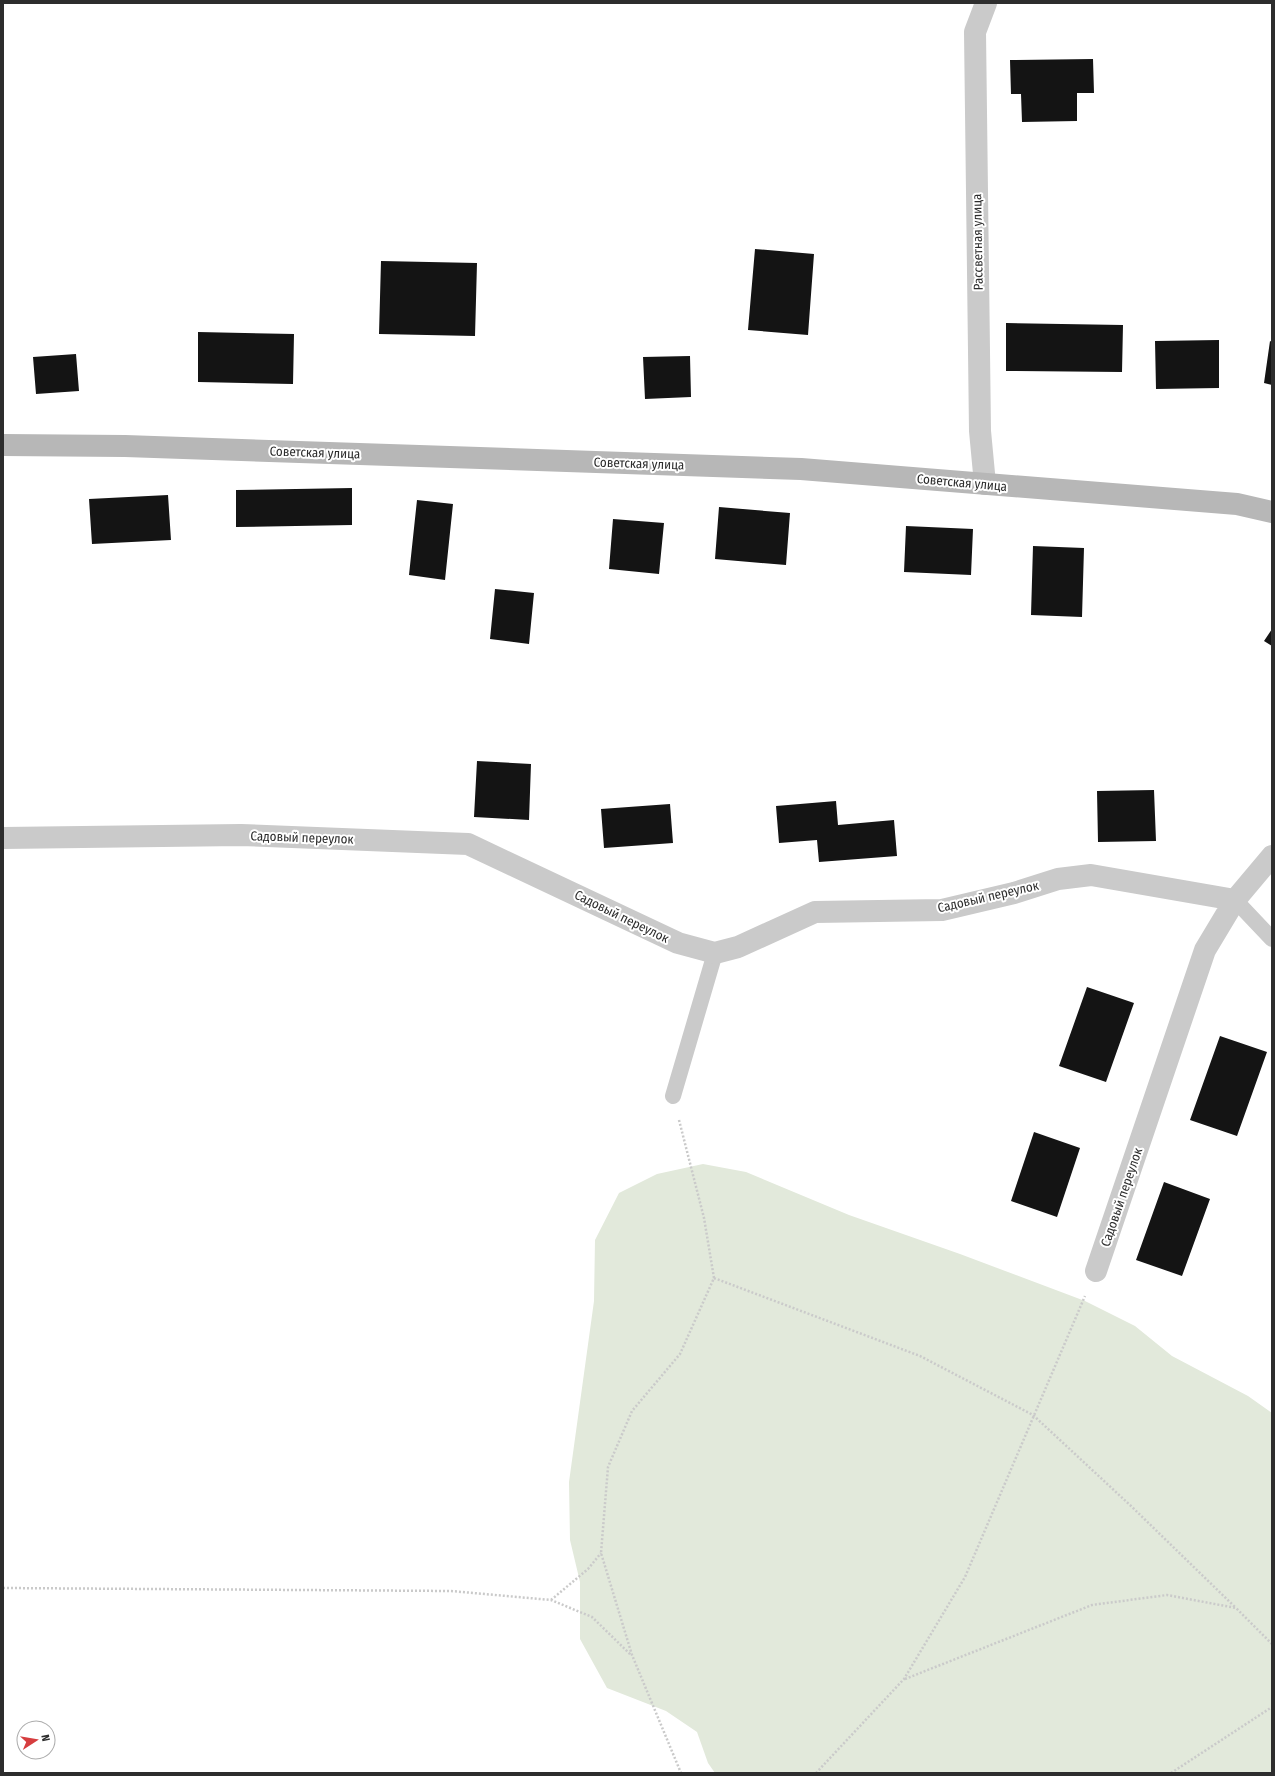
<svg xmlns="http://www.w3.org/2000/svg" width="1275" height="1776" font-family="'Fira Sans Condensed',sans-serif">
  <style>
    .green { fill: #e2e9db }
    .building { fill: #141414 }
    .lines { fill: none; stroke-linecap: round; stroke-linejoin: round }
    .path { stroke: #cacaca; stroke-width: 2.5; stroke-dasharray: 2 2; stroke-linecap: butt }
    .lane { stroke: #cacaca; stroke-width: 16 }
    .street { stroke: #cacaca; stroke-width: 22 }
    .secondary { stroke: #b7b7b7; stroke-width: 22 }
    .labels { text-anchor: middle; stroke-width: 4; stroke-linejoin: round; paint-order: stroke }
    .street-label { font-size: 13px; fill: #2d2d2d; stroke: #fff }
  </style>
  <rect width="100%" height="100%" fill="#fff"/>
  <path class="green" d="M703,1164L746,1172L849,1215L960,1254L1085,1301L1135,1326L1172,1356L1248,1396L1272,1413V1773H715L708,1763L697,1732L666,1711L607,1688L580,1639V1582L570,1540L569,1482L594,1301L595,1240L619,1193L657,1174Z"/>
  <path class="building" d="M1093,59L1094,93H1077V121L1022,122L1021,94H1011L1010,60Z
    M755,249L814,254L808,335L748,330Z
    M381,261L477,263L475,336L379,334Z
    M1006,323L1123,325L1122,372L1006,371Z
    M198,332L294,334L293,384L198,382Z
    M1219,340V388L1156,389L1155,341Z
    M1270,341L1272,342V385L1264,383Z
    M76,354L79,391L36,394L33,357Z
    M690,356L691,397L645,399L643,357Z
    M352,488V525L236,527V490Z
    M168,495L171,540L92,544L89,499Z
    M417,500L453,504L445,580L409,575Z
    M719,507L790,513L786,565L715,559Z
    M613,519L664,523L659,574L609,569Z
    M906,526L973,529L971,575L904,572Z
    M1033,546L1084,548L1082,617L1031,615Z
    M495,589L534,593L529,644L490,639Z
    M1272,629V646L1264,641Z
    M477,761L531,764L529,820L474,817Z
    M1154,790L1156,841L1098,842L1097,791Z
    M836,801L838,825L894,820L897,856L819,862L817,840L779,843L776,806Z
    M670,804L673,843L604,848L601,809Z
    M1087,987L1134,1003L1106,1082L1059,1066Z
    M1220,1036L1267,1052L1237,1136L1190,1120Z
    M1034,1132L1080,1148L1057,1217L1011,1201Z
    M1164,1182L1210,1199L1182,1276L1136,1260Z"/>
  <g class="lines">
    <path class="path" d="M679,1120L704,1218L714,1278L680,1354L632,1411L608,1467L601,1553L632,1655L681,1773
      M714,1278L920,1356L1033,1415L1131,1506L1236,1608
      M3,1588L451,1591L551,1600L592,1617L631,1655
      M551,1600L588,1569L601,1553
      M905,1679L1092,1605L1167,1595L1236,1608L1272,1644
      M816,1773L904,1679L965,1577L1085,1296
      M1171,1773L1272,1707"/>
    <path class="lane" d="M1235,900L1272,939
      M673,1096L715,953"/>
    <path class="street" d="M985,484L980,431L975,32L986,3
      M3,838L241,835L468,844L678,943L715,953L738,947L815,912L942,910L1014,893L1058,879L1091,875L1235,900
      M1096,1271L1205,950L1235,900L1272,856"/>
    <path class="secondary" d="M3,445L125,446L801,469L1237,504L1272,512"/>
  </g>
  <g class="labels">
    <g class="street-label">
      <text transform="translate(977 242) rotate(-91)" y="5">Рассветная улица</text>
      <text transform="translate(315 452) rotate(2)" y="5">Советская улица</text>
      <text transform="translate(639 463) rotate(2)" y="5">Советская улица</text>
      <text transform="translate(962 482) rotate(5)" y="5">Советская улица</text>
      <text transform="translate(302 837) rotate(2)" y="5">Садовый переулок</text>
      <text transform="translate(988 896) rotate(-13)" y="5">Садовый переулок</text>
      <text transform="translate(622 916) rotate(26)" y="5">Садовый переулок</text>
      <text transform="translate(1121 1197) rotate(-71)" y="5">Садовый переулок</text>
    </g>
  </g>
  <rect width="1275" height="1776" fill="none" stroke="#2d2d2d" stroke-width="8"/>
  <g transform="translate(36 1740) rotate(78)"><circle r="19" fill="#ffffff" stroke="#ababab"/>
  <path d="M0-3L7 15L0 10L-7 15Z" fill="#d63d3f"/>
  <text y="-6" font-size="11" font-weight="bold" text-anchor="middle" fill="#2d2d2d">N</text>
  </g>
</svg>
